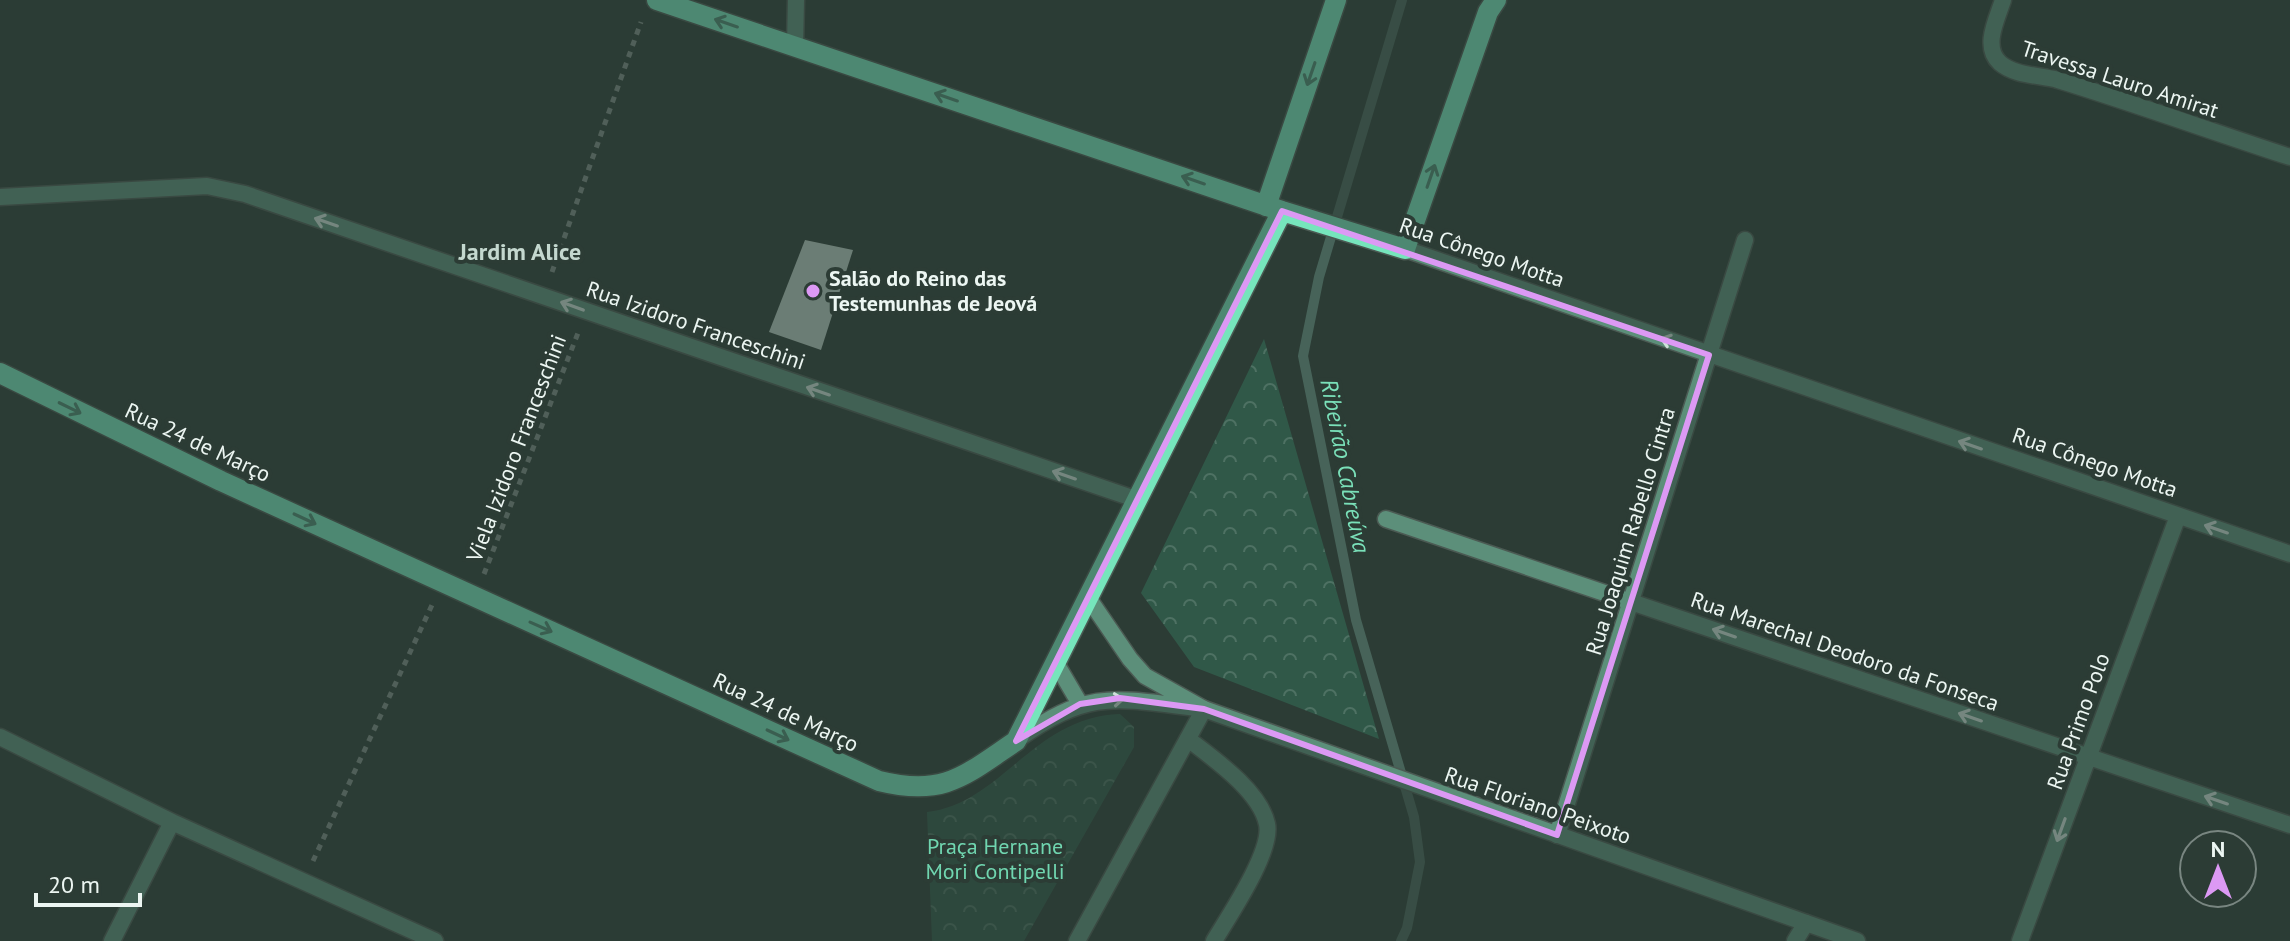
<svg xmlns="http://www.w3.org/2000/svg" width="2290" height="941" font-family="'PT Sans',sans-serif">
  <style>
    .park { fill: url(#park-crowns) }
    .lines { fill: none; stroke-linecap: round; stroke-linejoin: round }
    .stream { stroke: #476359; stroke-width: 10 }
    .building { fill: #b9ccc3 }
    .service-casing { stroke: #4b5a53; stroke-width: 19 }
    .minor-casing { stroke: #4b5a53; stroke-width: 19 }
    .tertiary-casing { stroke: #4b5a53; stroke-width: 19 }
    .primary-casing { stroke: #4b5a53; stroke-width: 23 }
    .path { stroke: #7d8b85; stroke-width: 5; stroke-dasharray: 6 6; stroke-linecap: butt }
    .service { stroke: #5c8f7a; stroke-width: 16 }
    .minor { stroke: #5c8f7a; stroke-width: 16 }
    .tertiary { stroke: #5c8f7a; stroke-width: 16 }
    .primary { stroke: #76e5bc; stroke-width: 20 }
    .oneway { stroke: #4d8872 }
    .oneway2 { stroke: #cfe1da }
    .marked { fill: none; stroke: #dc99f4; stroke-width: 6; stroke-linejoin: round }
    .poi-dot { fill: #dc99f4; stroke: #2c3c35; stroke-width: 3 }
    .labels { text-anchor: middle; stroke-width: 8; stroke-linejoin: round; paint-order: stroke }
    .street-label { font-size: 22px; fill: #ecf6f2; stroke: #2c3c35 }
    .poi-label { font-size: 22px; font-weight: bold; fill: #ecf6f2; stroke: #2c3c35; text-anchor: start }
    .park-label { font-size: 22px; fill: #70d6b0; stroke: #2c3c35 }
    .neighbourhood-label { font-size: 24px; font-weight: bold; fill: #c4d8cf; stroke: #2c3c35 }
    .water-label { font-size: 24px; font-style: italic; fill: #7ae0b9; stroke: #2c3c35 }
  </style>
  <defs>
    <pattern id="park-crowns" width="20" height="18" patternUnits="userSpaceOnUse" patternTransform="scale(2)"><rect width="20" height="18" fill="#305848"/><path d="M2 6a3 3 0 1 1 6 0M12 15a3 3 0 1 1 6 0" fill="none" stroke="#4e7163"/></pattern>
  </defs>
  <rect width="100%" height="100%" fill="#2c3c35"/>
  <path class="park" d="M1264,339L1379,739L1194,667L1141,593Z
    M1120,714L1134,727V747L1024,941H932L927,812C1001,804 1033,717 1120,714Z"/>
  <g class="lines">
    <path class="stream" d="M1401,941L1407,928L1420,862L1414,817L1356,620L1303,356L1319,277L1402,0"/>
  </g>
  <path class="building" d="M805,240L853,250L821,350L769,332Z"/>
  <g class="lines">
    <g class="service-casing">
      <path id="service" d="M1188,739C1214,759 1260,791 1267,824C1273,851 1229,916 1214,941"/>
    </g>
    <g class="minor-casing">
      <path id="minor" d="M2003,0C1997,19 1982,47 2000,63C2015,76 2040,75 2058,80C2136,104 2213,132 2290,157
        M795,46L796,0
        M0,197L207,186L245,194L1138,500
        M1386,519L2290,825
        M0,737L172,822L435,941
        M1557,835L1745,240
        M112,941L172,822
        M1077,941L1204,709
        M1795,941L1806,923
        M2020,941L2178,516"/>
    </g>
    <g class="tertiary-casing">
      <path id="tertiary" d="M1405,249L2290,554
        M1089,599L1130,659L1145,676L1204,709L1857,941
        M1057,665L1080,704
        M1017,740C1088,690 1112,697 1195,708"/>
    </g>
    <g class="primary-casing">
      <path id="primary" d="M657,0L1282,211L1405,249L1488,12L1496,0
        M1266,206L1336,0
        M0,373L221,481L879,781C944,797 964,776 1016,741L1282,211"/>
    </g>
    <path class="path" d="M552,272L641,22
      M484,574L578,333
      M313,861L432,605"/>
    <use href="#service" class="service"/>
    <use href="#minor" class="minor"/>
    <use href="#tertiary" class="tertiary"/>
    <use href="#primary" class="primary"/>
  </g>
  <defs><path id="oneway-shaft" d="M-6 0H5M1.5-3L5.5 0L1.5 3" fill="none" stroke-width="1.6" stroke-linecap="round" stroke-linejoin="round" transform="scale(2)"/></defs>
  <g class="oneway">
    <use href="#oneway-shaft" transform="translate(726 23) rotate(-161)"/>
    <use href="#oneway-shaft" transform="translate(1311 74) rotate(109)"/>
    <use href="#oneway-shaft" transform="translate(946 97) rotate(-161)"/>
    <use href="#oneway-shaft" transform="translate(1431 176) rotate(-71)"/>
    <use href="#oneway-shaft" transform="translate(1193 180) rotate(-161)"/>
    <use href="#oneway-shaft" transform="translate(70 408) rotate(26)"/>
    <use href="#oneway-shaft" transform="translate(305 519) rotate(25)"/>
    <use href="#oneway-shaft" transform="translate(541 627) rotate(24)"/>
    <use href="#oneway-shaft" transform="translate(778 735) rotate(25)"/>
  </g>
  <g class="oneway2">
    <use href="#oneway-shaft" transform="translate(326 222) rotate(-161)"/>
    <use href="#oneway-shaft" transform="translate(572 306) rotate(-160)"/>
    <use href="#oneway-shaft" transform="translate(1672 342) rotate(-161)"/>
    <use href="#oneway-shaft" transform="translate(818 391) rotate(-161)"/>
    <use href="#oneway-shaft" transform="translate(1970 445) rotate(-161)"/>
    <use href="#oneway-shaft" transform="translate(1064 475) rotate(-161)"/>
    <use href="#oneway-shaft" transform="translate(2216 529) rotate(-161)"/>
    <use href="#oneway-shaft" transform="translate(1724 633) rotate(-161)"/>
    <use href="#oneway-shaft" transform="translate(1112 700) rotate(-5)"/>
    <use href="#oneway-shaft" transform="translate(1970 717) rotate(-161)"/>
    <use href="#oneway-shaft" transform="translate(2216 800) rotate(-161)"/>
    <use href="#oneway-shaft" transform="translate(2061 830) rotate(110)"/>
  </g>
  <path d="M0 0H2290V941H0ZM1282,211L1709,355L1557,835L1204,709L1120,698L1080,704L1016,741Z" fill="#2c3c35" fill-opacity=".55" fill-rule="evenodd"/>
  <path class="marked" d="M1282,211L1709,355L1557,835L1204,709L1120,698L1080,704L1016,741Z"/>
  <circle class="poi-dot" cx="813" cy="291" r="8"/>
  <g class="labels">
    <g class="street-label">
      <text transform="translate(2120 79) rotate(18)" y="8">Travessa Lauro Amirat</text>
      <text transform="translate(1482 252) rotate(19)" y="8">Rua Cônego Motta</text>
      <text transform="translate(696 325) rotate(19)" y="8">Rua Izidoro Franceschini</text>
      <text transform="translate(198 442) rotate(25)" y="8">Rua 24 de Março</text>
      <text transform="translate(516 448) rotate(-69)" y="8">Viela Izidoro Franceschini</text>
      <text transform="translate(2095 462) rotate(19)" y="8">Rua Cônego Motta</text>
      <text transform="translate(1630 531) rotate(-73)" y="8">Rua Joaquim Rabello Cintra</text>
      <text transform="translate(1845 651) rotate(19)" y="8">Rua Marechal Deodoro da Fonseca</text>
      <text transform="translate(786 712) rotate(25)" y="8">Rua 24 de Março</text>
      <text transform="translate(2078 721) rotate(-70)" y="8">Rua Primo Polo</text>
      <text transform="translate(1538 805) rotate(19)" y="8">Rua Floriano Peixoto</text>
    </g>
    <g class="poi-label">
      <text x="829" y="286">Salão do Reino das<tspan x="829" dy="25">Testemunhas de Jeová</tspan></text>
    </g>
    <g class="park-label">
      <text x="995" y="854">Praça Hernane<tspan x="995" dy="25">Mori Contipelli</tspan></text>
    </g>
    <g class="neighbourhood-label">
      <text x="520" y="260">Jardim Alice</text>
    </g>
    <g class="water-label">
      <text transform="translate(1345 466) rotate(79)" y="8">Ribeirão Cabreúva</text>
    </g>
  </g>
  <g transform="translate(2218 869)"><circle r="38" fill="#2c3c35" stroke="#798681" stroke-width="2"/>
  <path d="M0-6L14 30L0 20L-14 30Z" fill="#dc99f4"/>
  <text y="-12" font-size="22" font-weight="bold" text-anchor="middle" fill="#ecf6f2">N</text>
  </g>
  <path d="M36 893v12h104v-12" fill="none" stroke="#ecf6f2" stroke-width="4"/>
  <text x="48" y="893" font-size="24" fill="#ecf6f2" stroke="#2c3c35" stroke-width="6" paint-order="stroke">20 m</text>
</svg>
